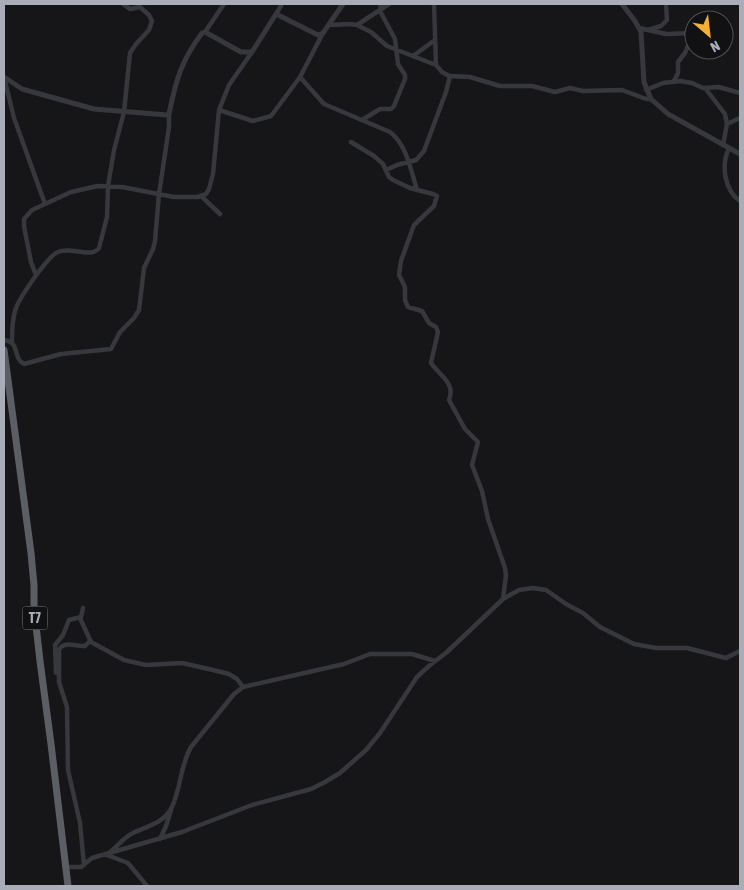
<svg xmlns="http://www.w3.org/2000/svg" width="744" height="890" font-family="'Asap Condensed',sans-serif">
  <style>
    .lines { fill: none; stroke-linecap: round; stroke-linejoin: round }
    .minor { stroke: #37383d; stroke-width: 4.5 }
    .tertiary { stroke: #37383d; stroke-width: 5 }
    .trunk { stroke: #5b5e65; stroke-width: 7 }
    .labels { text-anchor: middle; stroke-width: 4.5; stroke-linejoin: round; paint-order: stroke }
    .shield { fill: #111113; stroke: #7b7e86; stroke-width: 1 }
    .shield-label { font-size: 14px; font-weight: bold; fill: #a8adb8 }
  </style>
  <rect width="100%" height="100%" fill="#161618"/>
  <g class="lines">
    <path class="minor" d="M434,4L436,65L442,72L449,76L470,77L500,86H532L555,92L570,88L583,91L622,90L646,99H651
      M276,14L282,4
      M329,25L350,24L357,25L371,32L387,46L436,65
      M357,25L389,4
      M639,28L666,34L694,33
      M648,30L661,26L667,20L666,4
      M205,32L224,4
      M413,56L435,40
      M4,77L14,118L45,204
      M300,77L324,104L390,132C407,145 411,171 417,190
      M674,81L678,73V62L685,53L693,34
      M705,88L725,114L727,124L723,145
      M646,90L663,83L680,81L692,83L703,88L719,87L740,93
      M219,110L253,121L271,116L300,77L323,33
      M362,120L380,109H391L394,106L405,79V75L398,64L395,39L380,11L381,4
      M727,124L740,118
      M351,142L374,156L383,164L389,177L393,180L410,188L433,194L437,196L434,206L414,225L401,261L399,275L405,287V300L408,307L422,311L429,323L436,327L438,332L431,363C439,375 456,383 449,400L465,429L478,442L472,465L482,491L488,519L505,568L506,575L503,599
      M729,148C721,165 724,190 740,201
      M386,170L397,165L416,160L424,151L446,92L450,76
      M201,196L220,214
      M36,275L31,262L24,226V219L32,210L71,192L98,186L122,187L174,197H197L206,194L209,189L213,174L219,110L229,85L252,52
      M4,340C21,342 12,358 24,364L61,354L111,349L120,332L134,318L139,310L144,268L153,249L155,241L159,194L169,127V114
      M12,342C12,332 12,321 15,311C18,299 48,256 58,252C71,246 91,259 99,248L107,217L108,186L114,150L124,112L130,53L136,44L149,30L152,21L149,15L140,7L130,9L123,4
      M80,618L91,642L124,660L146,665L182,663L213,670L229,674L237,679L243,687
      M56,673L55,645L63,635L69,620L81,617L83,608
      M160,839L166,826L171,810
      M109,853C117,847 124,837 133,833C148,826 164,823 172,807C181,788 180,766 191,747L234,694L243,687L344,664L370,654H412L435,661
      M107,855L128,863L147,886
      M84,865L80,823L68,770L67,707L59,682V650C64,640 76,647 85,646L90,641
      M66,867H81L92,858L182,832L252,805L311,789L325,782L340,773L366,750L380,733L417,677L430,665L447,652L503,599L519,590L533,588L546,590L566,604L583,613L600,627L634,644L656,648H687L726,658L740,651"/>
    <path class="tertiary" d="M622,4L635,21L641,32L644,82L651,99L668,114L740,154
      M4,77L22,89L94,109L167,115L169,114C176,80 181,61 202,33L205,32L241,52H252L276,14L318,35L323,33L343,4"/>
    <path class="trunk" d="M4,350L31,553L34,585V608L40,661L51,744L68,886"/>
  </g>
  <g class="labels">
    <rect class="shield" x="22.5" y="606.5" width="25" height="23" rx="4"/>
    <g class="shield-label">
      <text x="35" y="623">T7</text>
    </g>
  </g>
  <rect width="744" height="890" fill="none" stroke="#a8adb8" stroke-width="10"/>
  <g transform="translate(709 35) rotate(152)"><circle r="24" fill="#111113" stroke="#4d4f55"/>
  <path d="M0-4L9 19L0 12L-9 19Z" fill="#f2b134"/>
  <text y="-8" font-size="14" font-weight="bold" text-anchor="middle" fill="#a8adb8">N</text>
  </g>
</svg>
